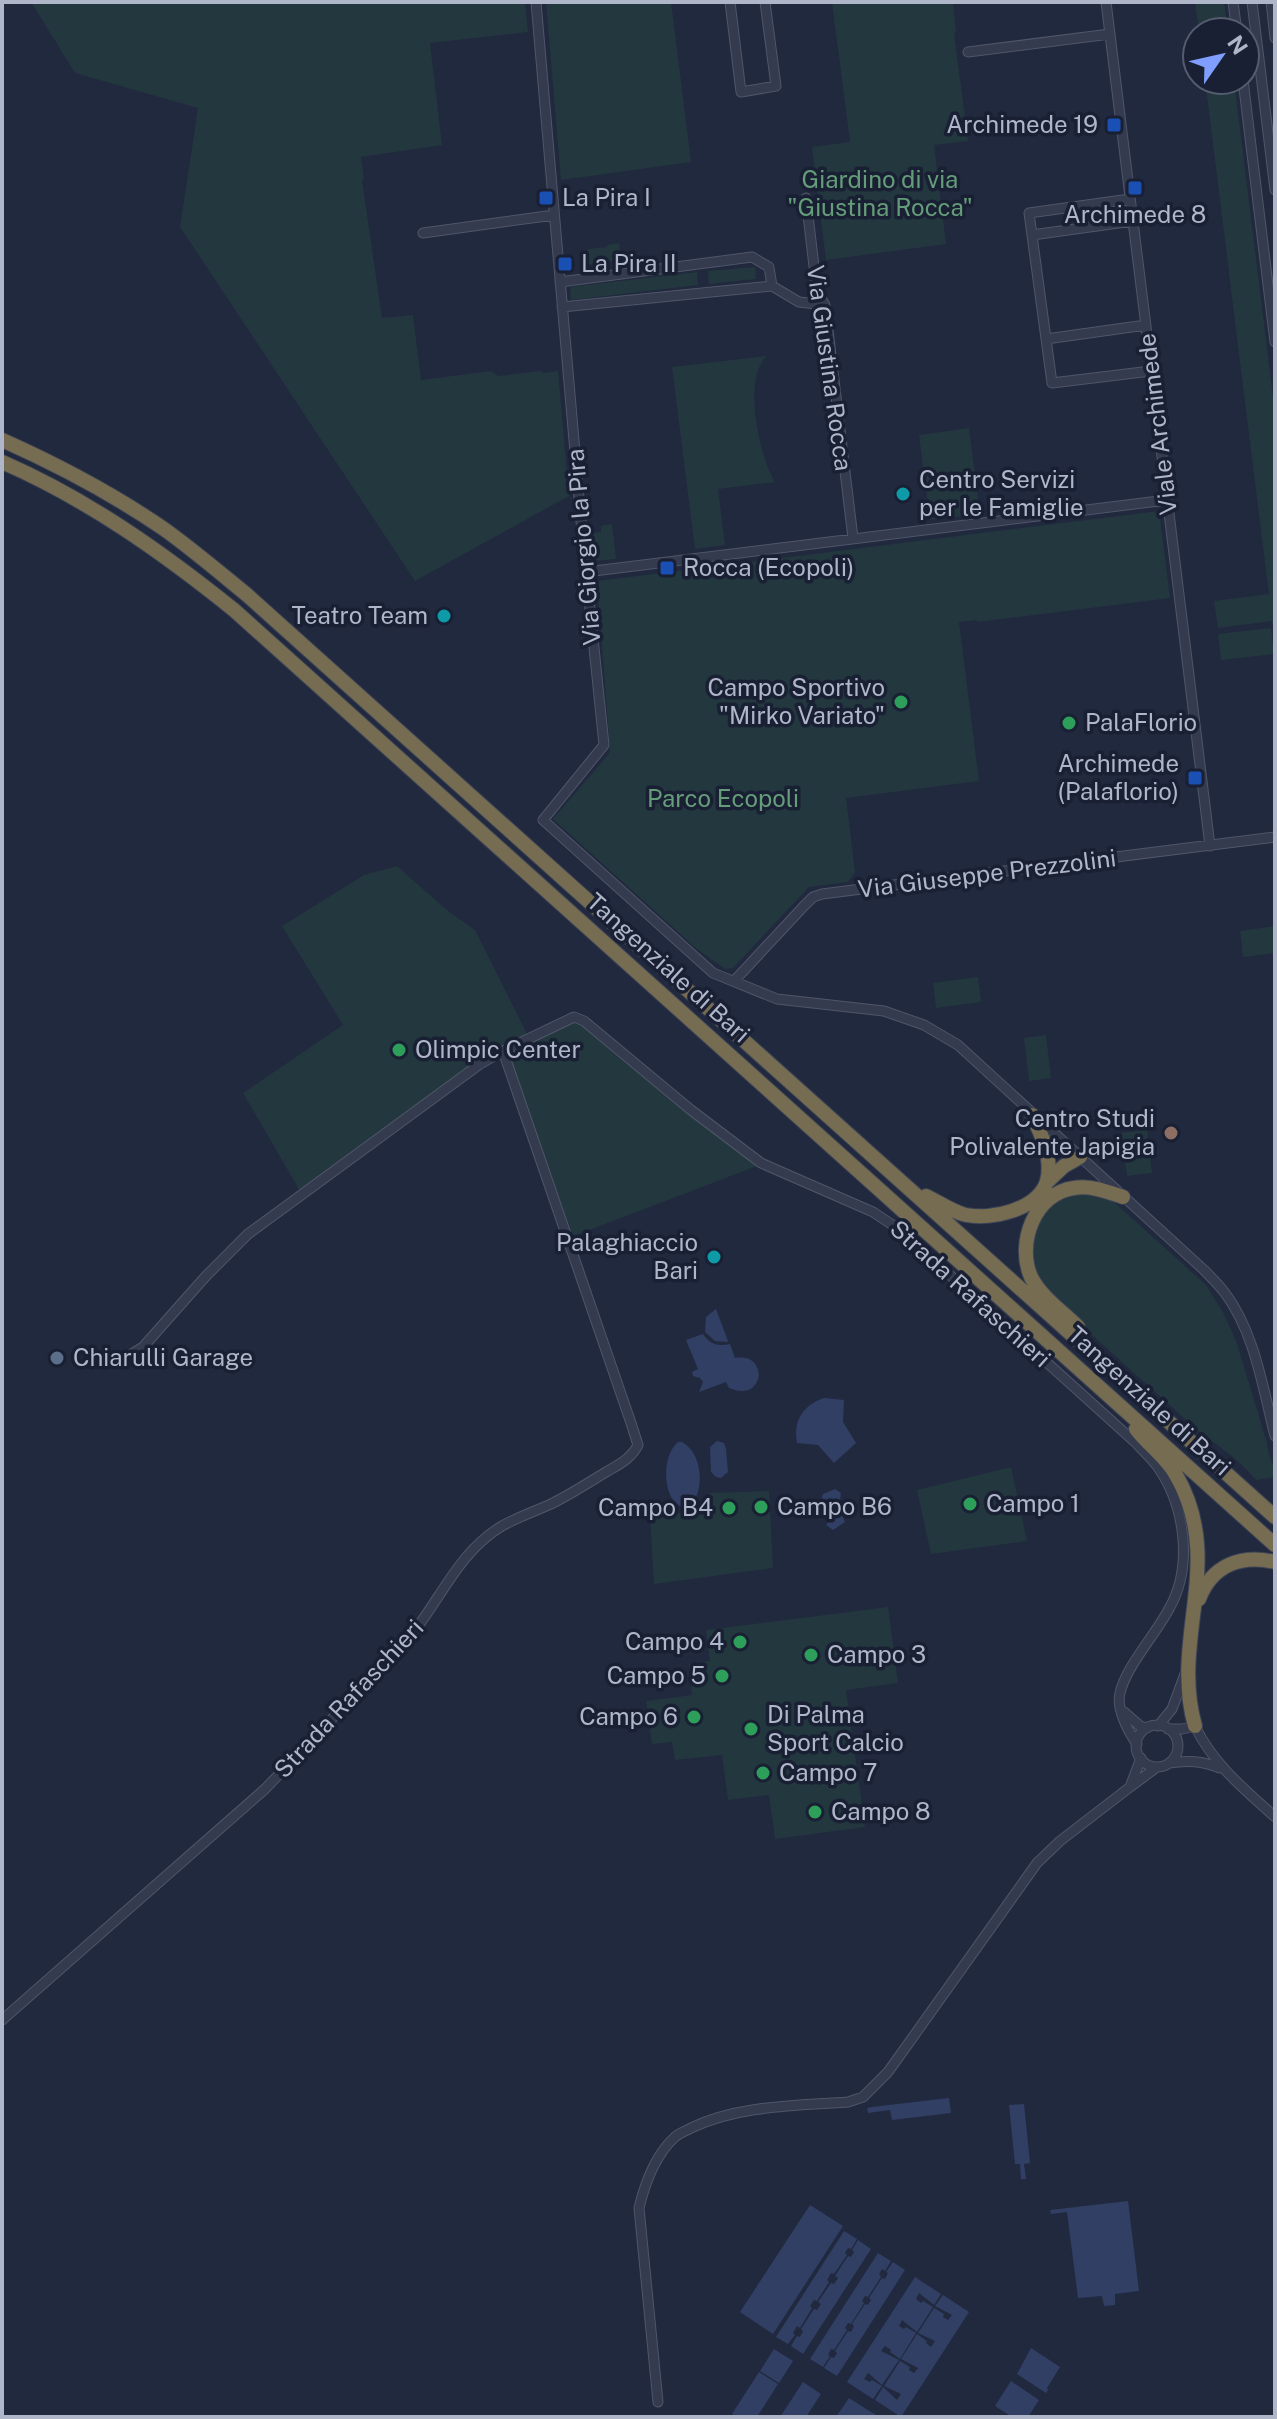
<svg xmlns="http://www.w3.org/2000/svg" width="1277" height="2419" font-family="'Public Sans',sans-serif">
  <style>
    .green { fill: #23373f }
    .water { fill: #313f65 }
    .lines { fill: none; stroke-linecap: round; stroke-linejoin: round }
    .minor-casing { stroke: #505669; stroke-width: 11 }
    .highway-casing { stroke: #3d4356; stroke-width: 16 }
    .minor { stroke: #353b4e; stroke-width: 9 }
    .highway { stroke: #756c51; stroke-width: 14 }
    .transit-dot { fill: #1a4fb4; stroke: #1a2033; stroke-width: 3 }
    .culture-dot { fill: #0f9aa8; stroke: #1a2033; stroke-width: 3 }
    .leisure-dot { fill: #2e9e5b; stroke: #1a2033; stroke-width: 3 }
    .education-dot { fill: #8d6e63; stroke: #1a2033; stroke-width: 3 }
    .service-dot { fill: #5c6f8a; stroke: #1a2033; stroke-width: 3 }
    .labels { text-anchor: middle; stroke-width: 7; stroke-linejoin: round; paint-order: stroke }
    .poi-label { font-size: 24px; fill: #b0b6ca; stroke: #1a2033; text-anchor: start }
    .park-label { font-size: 24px; fill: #659d7a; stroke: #1a2033 }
    .street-label { font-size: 24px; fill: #b0b6ca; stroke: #1a2033 }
  </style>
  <rect width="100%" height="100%" fill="#21293e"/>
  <path class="green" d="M31,2H525L528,32L430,43L442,145L361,157L364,179L362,180L382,318L413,315L421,380L491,371L498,376L542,371L543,373L558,371L569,496L415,581L180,227L198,108L75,73Z
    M546,2H671L691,162L561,180Z
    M832,2H953L956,32L954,33L968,141L934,145L946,244L826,260L812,147L850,142Z
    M1195,2H1224L1228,32H1199Z
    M1205,80H1234L1275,413V643L1272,621L1218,628L1214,601L1269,594Z
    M619,243L621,260L588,264L587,249L607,247V245Z
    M755,267L756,279L709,284L708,271Z
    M697,272L698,285L571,300L570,287Z
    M767,356C742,378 759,455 775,482L718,489L725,545L695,549L672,367Z
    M969,428L980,514L930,520L919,435Z
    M1159,511L1170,598L977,622V620L959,622L979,781L846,798L855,872L848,882L809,887L733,968L725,969L697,949L553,819L609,754L610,750L597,581Z
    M612,524L616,559L594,561L592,533L601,532V526Z
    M1271,628L1274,654L1221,660L1218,634Z
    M397,866L447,910L475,930L530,1040L574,1017L691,1110L787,1176L757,1166L571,1237L563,1220L505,1044L496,1047L300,1191L243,1093L343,1025L282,926L364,875Z
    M1275,926V953L1243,957L1240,931Z
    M978,977L981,1002L936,1008L933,983Z
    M1046,1035L1051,1078L1029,1081L1024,1038Z
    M1147,1130L1152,1173L1127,1176L1121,1133Z
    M1084,1193L1105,1198L1115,1203L1206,1285L1223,1312L1237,1343L1267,1443C1268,1457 1275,1465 1275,1477L1256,1480C1241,1462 1224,1449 1205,1437L1051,1298L1033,1268L1031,1245L1039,1223L1051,1204L1067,1195Z
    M1011,1467L1027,1541L931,1554L917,1490Z
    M769,1491L773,1568L654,1584L650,1515L709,1511V1493Z
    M888,1607L898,1683L846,1690L865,1827L775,1839L769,1795L728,1800L722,1755L675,1760L672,1742L652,1744L646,1701L692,1695L689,1664L710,1661L706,1630Z"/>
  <path class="water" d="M716,1309L728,1341L727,1342L715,1341L705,1332L706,1317Z
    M703,1334C709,1344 719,1347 730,1344L735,1358C749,1356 757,1361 759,1375C756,1392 743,1394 729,1388L726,1382L699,1392L703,1382L700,1378L693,1376L692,1372L698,1369L686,1340Z
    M824,1398L844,1400L843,1422L856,1443L834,1463L818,1445L797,1443C793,1421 803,1405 824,1398Z
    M717,1441L724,1443L726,1449L728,1472L721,1478L716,1477L711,1472L710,1447Z
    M678,1442H682C703,1453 706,1493 688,1508C663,1508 659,1458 678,1442Z
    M835,1489L841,1493L839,1508L845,1522L833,1530L826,1525L832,1518L829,1510H822L819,1506L823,1494Z
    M949,2098L951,2113L892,2120L890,2110L868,2113L867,2108L872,2107Z
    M1024,2104L1030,2163L1024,2164L1026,2179H1021L1020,2164H1015L1009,2105Z
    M1128,2201L1139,2291L1115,2294V2305L1104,2306L1102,2296L1078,2298L1067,2212L1051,2214L1050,2210Z
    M810,2205L843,2226L773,2334L740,2312Z
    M844,2231L857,2239L851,2249L848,2248L845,2253L847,2255L834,2274L831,2273L827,2280L829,2282L817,2301L814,2300L810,2306L812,2308L800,2328L797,2326L793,2333L795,2335L788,2344L776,2337Z
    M858,2240L871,2249L803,2354L791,2346L797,2336L800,2337L803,2331L801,2329L814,2309L817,2310L821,2304L818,2302L831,2283L834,2284L838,2278L835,2276L848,2256L851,2257L854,2252L852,2250Z
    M878,2253L891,2261L885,2271L882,2269L879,2274L881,2277L868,2297L865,2296L862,2301L864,2303L851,2324L848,2323L845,2328L847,2330L834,2350L831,2349L828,2355L830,2356L823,2367L810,2359Z
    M893,2262L905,2270L837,2376L824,2368L831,2357L834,2358L837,2353L835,2351L848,2331L851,2332L854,2326L852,2324L865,2304L868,2305L871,2300L869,2298L882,2278L885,2279L888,2273L886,2272Z
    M915,2277L941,2294L934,2305L919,2293L916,2299L921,2303L923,2301L933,2307L917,2332L902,2320L899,2326L904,2329L906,2327L916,2333L900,2359L890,2352L891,2350L885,2346L881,2351L899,2360L882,2385L868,2373L864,2379L870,2382L872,2380L882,2386L873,2399L847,2382Z
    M943,2295L969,2312L901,2417L875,2400L883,2387L897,2400L901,2394L884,2386L900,2361L910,2367L909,2370L914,2373L918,2368L901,2359L917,2334L927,2341L926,2343L931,2347L935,2341L918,2333L934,2308L944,2314L943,2317L948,2320L952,2315L935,2306Z
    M1031,2348L1060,2367L1047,2388L1048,2390L1046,2393L1017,2374Z
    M774,2349L793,2361L779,2383L760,2371Z
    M759,2372L778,2384L757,2417H736L732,2414Z
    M1011,2381L1039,2400L1028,2417H1012L995,2406Z
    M803,2382L821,2394L806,2417H780Z
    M849,2398L879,2417H836Z"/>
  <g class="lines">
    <g class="minor-casing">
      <path id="minor" d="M536,2L581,521L604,745L543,820L713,973L777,999L884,1011L924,1025L958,1045L1204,1270C1211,1277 1219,1285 1225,1293C1255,1333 1263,1389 1275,1436
        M730,2L741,92L776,86L765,2
        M1106,2L1210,846
        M1233,2L1237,32
        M1252,2L1275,190
        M1271,2L1275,38
        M968,52L1110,34
        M1243,80L1275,342
        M806,198L817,292L825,305L853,538
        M1130,199L1029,213L1052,383L1151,371
        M423,233L554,215
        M1032,235L1133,221
        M560,282L752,257L769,267L772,286
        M562,307L772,286L799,302L825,305
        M1046,339L1146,325
        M586,572L1167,500
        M735,980L803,907L813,897L822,894L1275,837
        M114,1359L127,1357L143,1347L206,1276L248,1234L480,1064L503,1051
        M1124,1712L1140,1726L1147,1728
        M1136 1746a21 21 0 1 1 42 0a21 21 0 1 1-42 0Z
        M1158,1726L1172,1709L1185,1674
        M1195,1726C1213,1764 1244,1789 1275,1817
        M1168,1729H1182L1195,1726
        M1141,1758L1130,1787L1157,1767
        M1169,1763C1188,1760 1202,1761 1220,1768
        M2,2020L265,1789L409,1638C440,1601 458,1552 502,1526C518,1517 536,1511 553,1503C571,1494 588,1483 606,1472C618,1465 631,1459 638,1445L631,1423L503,1051L574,1017L584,1021L691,1110L761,1163L873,1212L900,1230L1136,1443C1143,1451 1151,1458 1157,1466C1185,1505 1193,1565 1170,1607C1157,1633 1126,1666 1120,1693C1116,1709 1128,1731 1137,1744
        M658,2402L639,2208C645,2183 655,2155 675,2137C679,2133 686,2131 691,2128C739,2105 796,2106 848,2102L863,2097L888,2072L1037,1863L1060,1841L1130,1787"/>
    </g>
    <g class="highway-casing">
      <path id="highway" d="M2,440C58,465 113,494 164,529C192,549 219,572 246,594L1275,1517
        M2,462C87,499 162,552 234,610L1275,1545
        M1047,1182L1064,1166L1080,1157
        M926,1196C939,1202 952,1212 966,1215C991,1220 1038,1210 1047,1181C1053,1159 1041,1133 1032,1115
        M1078,1327C1063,1312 1041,1297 1031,1277C1016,1243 1035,1193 1074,1188C1091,1185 1108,1192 1123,1197
        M1136,1429C1148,1445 1166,1457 1176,1475C1226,1561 1170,1639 1195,1726
        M1199,1599C1212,1565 1241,1554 1275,1562"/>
    </g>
    <use href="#minor" class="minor"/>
    <use href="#highway" class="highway"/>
  </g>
  <g class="transit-dot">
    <rect x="1106" y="117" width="16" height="16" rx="4"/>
    <rect x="1127" y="180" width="16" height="16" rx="4"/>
    <rect x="538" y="190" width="16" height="16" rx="4"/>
    <rect x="557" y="256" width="16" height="16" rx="4"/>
    <rect x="659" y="560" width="16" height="16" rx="4"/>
    <rect x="1187" y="770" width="16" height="16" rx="4"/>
  </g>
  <g class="culture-dot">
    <circle cx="903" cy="494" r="8"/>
    <circle cx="444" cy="616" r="8"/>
    <circle cx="714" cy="1257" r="8"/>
  </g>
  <g class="leisure-dot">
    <circle cx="901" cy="702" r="8"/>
    <circle cx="1069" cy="723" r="8"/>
    <circle cx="399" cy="1050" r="8"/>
    <circle cx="970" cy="1504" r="8"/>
    <circle cx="761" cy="1507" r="8"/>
    <circle cx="729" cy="1508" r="8"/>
    <circle cx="740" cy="1642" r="8"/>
    <circle cx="811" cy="1655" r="8"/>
    <circle cx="722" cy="1676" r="8"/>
    <circle cx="694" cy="1717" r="8"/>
    <circle cx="751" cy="1729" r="8"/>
    <circle cx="763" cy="1773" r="8"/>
    <circle cx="815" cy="1812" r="8"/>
  </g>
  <circle class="education-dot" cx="1171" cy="1133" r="8"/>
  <circle class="service-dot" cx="57" cy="1358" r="8"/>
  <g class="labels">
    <g class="poi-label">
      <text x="1098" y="133" text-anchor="end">Archimede 19</text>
      <text x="562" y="206">La Pira I</text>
      <text x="1135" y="223" text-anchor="middle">Archimede 8</text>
      <text x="581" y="272">La Pira II</text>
      <text x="919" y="488">Centro Servizi<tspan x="919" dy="28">per le Famiglie</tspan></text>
      <text x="683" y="576">Rocca (Ecopoli)</text>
      <text x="428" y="624" text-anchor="end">Teatro Team</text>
      <text x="885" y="696" text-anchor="end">Campo Sportivo<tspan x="885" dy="28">"Mirko Variato"</tspan></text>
      <text x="1085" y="731">PalaFlorio</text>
      <text x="1179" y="772" text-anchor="end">Archimede<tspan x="1179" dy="28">(Palaflorio)</tspan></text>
      <text x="415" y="1058">Olimpic Center</text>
      <text x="1155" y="1127" text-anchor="end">Centro Studi<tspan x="1155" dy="28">Polivalente Japigia</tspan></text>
      <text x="698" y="1251" text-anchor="end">Palaghiaccio<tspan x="698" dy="28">Bari</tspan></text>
      <text x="73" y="1366">Chiarulli Garage</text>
      <text x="986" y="1512">Campo 1</text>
      <text x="777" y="1515">Campo B6</text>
      <text x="713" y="1516" text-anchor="end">Campo B4</text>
      <text x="724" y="1650" text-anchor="end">Campo 4</text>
      <text x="827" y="1663">Campo 3</text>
      <text x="706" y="1684" text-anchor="end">Campo 5</text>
      <text x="767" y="1723">Di Palma<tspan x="767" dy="28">Sport Calcio</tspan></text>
      <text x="678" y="1725" text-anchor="end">Campo 6</text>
      <text x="779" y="1781">Campo 7</text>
      <text x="831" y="1820">Campo 8</text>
    </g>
    <g class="park-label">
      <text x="880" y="188">Giardino di via<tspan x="880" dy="28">"Giustina Rocca"</tspan></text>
      <text x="723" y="807">Parco Ecopoli</text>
    </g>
    <g class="street-label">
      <text transform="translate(829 368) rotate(82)" y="8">Via Giustina Rocca</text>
      <text transform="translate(1158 424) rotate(-97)" y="8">Viale Archimede</text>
      <text transform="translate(584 547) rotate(-95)" y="8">Via Giorgio la Pira</text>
      <text transform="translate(987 874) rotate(-7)" y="8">Via Giuseppe Prezzolini</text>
      <text transform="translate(668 968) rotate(42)" y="8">Tangenziale di Bari</text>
      <text transform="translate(970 1294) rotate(42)" y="8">Strada Rafaschieri</text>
      <text transform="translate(1149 1401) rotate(42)" y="8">Tangenziale di Bari</text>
      <text transform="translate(349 1699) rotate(-47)" y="8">Strada Rafaschieri</text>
    </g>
  </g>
  <rect width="1277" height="2419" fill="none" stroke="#b0b6ca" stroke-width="8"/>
  <g transform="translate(1221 56) rotate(56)"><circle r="38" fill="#1a2033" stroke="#565c6f" stroke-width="2"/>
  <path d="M0-6L14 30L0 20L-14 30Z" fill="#809eff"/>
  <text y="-12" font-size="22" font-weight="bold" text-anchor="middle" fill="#b0b6ca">N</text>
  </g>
</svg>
